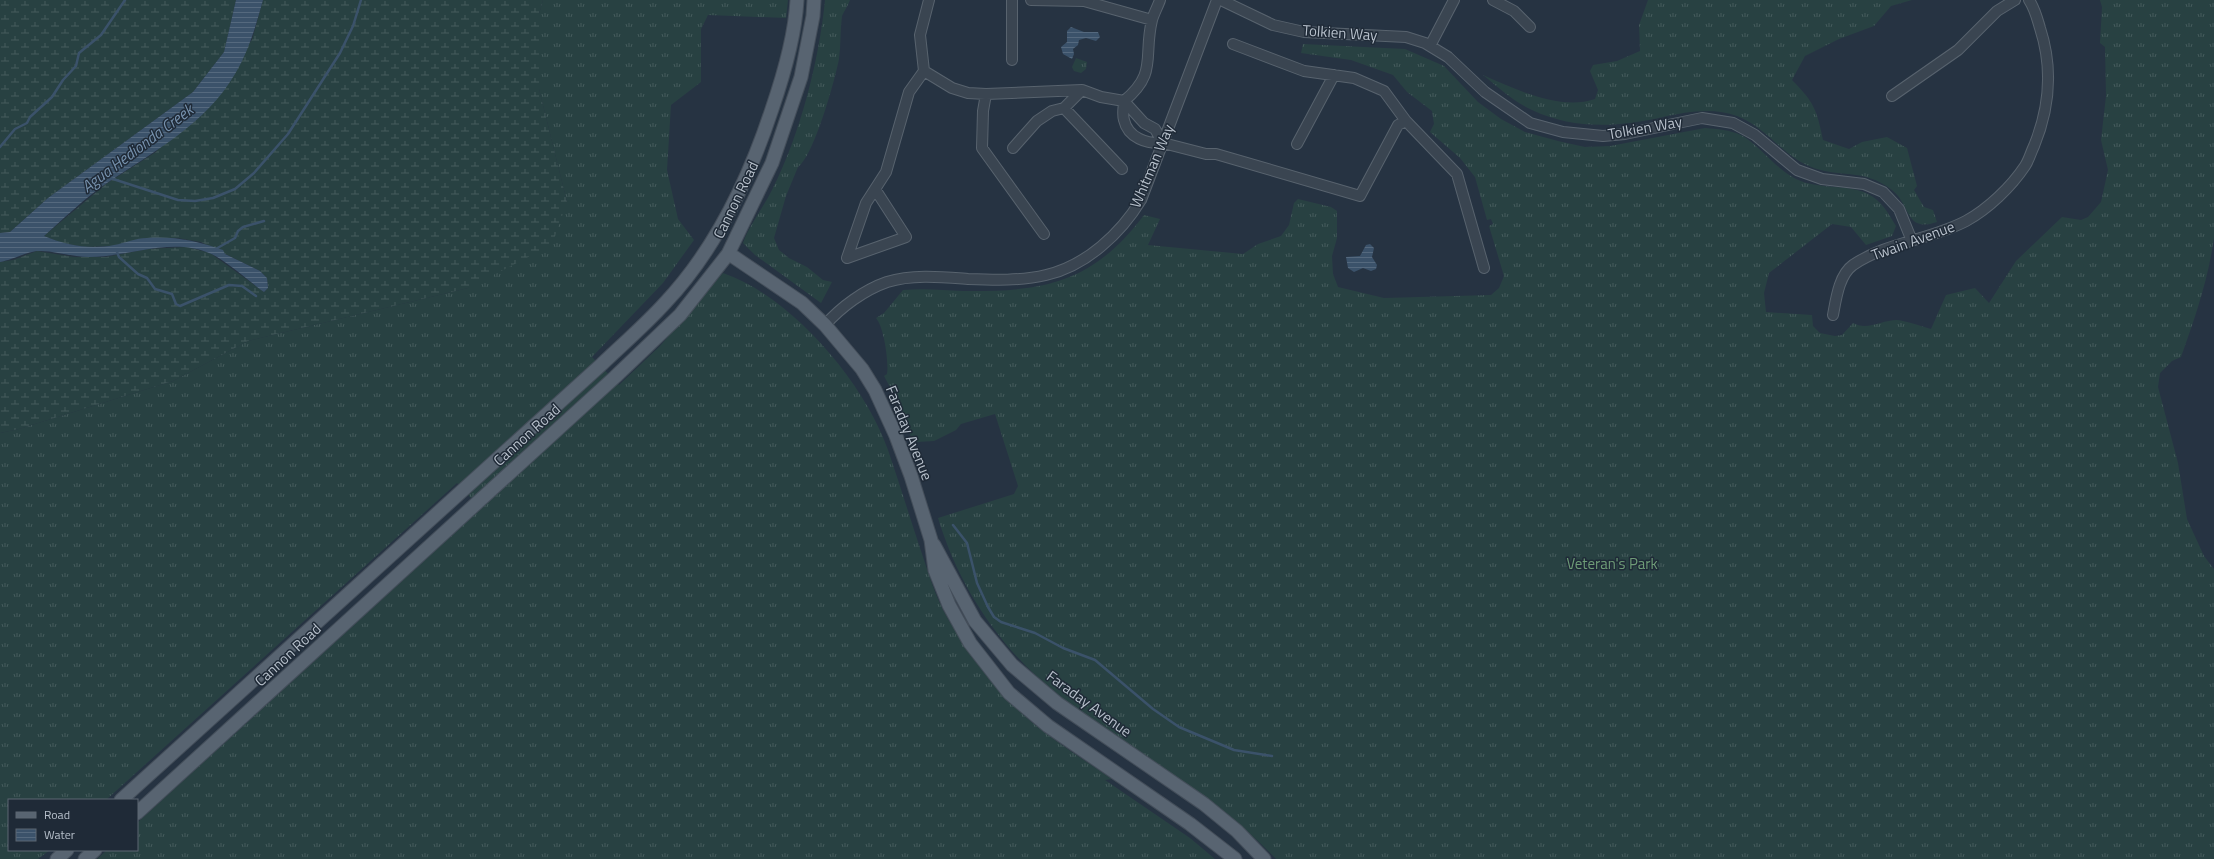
<svg xmlns="http://www.w3.org/2000/svg" width="2214" height="859" font-family="'Titillium Web',sans-serif">
  <style>
    .grass { fill: url(#grass-tufts) }
    .wetland { fill: url(#wetland-marsh) }
    .water { fill: url(#water-rules) }
    .lines { fill: none; stroke-linecap: round; stroke-linejoin: round }
    .stream { stroke: #3b526a; stroke-width: 2.5 }
    .minor-casing { stroke: #58636e; stroke-width: 12 }
    .major-casing { stroke: #444e5a; stroke-width: 15 }
    .minor { stroke: #3a4551; stroke-width: 10 }
    .major { stroke: #586471; stroke-width: 13 }
    .labels { text-anchor: middle; stroke-width: 3; stroke-linejoin: round; paint-order: stroke }
    .street-label { font-size: 15px; fill: #b7c0cb; stroke: #1f2a37 }
    .park-label { font-size: 15px; fill: #6e9c77; stroke: #1f2a37 }
    .water-label { font-size: 16px; font-style: italic; fill: #7792ae; stroke: #1f2a37 }
  </style>
  <defs>
    <pattern id="grass-tufts" width="24" height="20" patternUnits="userSpaceOnUse"><rect width="24" height="20" fill="#284142"/><path d="M3 7l-1-3M5 7V3M7 7l1-3M15 17l-1-3M17 17v-4M19 17l1-3" fill="none" stroke="#455b5c"/></pattern>
    <pattern id="wetland-marsh" width="20" height="14" patternUnits="userSpaceOnUse"><rect width="20" height="14" fill="#284142"/><path d="M1 5h8M5 5V1M11 12h8M15 12V8" fill="none" stroke="#455b5c"/></pattern>
    <pattern id="water-rules" width="6" height="5" patternUnits="userSpaceOnUse"><rect width="6" height="5" fill="#3b526a"/><path d="M0 2.5h6" fill="none" stroke="#55697e"/></pattern>
  </defs>
  <rect width="100%" height="100%" fill="#263342"/>
  <path class="grass" d="M543,0H788L786,18L708,15L701,29V82L671,105L667,170L678,219L694,240L663,283L592,357L619,385L660,346L723,273C791,296 865,383 888,450C899,482 909,515 920,548C928,571 935,597 948,619C967,650 989,682 1016,708C1044,735 1080,757 1112,779L1105,780L1190,838L1215,859H97L107,850H137V823L481,509L457,483L106,800H9V850H50L38,859H0V433L19,429L173,381L248,341L468,288L567,202L539,89V14Z
    M825,0H850C848,6 844,11 842,16C840,30 841,45 839,59C835,80 814,156 798,167L786,196L774,238L779,250L789,258L807,267L823,280L832,282L821,303L755,255L743,243C750,224 763,208 772,190C800,135 819,61 825,0Z
    M1648,0H1912L1891,6L1874,26L1839,39L1805,56L1792,80C1814,102 1817,110 1823,140L1849,149L1862,142L1887,137L1907,148L1917,186L1914,190L1924,207L1933,210L1937,222C1905,233 1911,205 1892,190C1863,167 1838,179 1809,166C1781,154 1766,127 1737,116C1713,107 1687,112 1663,117C1619,127 1574,130 1532,110C1514,102 1499,88 1483,75C1515,89 1560,111 1595,99L1598,90L1590,71L1593,65L1617,61L1640,51L1639,25Z
    M2100,0H2214V238C2208,280 2195,318 2181,357L2172,361L2160,373L2158,387L2178,463L2187,519L2204,556L2214,569V859H1276C1214,793 1132,753 1061,697C1002,651 960,590 938,518L1014,494L1018,486L995,414L961,424L956,430L934,441L917,442L911,437L898,402L884,376L887,374C889,362 884,327 876,318L884,313L903,290C924,288 943,290 963,291C1044,292 1093,283 1144,215L1160,219L1148,245L1243,254L1258,244L1281,236L1289,225L1294,203L1298,199L1331,207L1337,211V238L1332,256L1333,274L1338,287L1384,298L1491,295L1499,288L1504,276L1489,226L1493,224L1491,219L1487,220L1475,177L1460,158L1430,132L1434,124L1432,111L1407,92L1393,75L1351,60L1301,53L1303,44L1405,49L1444,66L1478,102L1501,119L1525,132L1558,141L1585,147L1610,146L1705,128C1717,129 1730,130 1741,135C1761,146 1775,169 1796,179C1818,190 1850,184 1868,194C1882,201 1888,213 1896,226L1892,236L1866,245L1851,227L1832,224L1769,273L1764,293L1766,312L1812,315L1813,326L1820,333L1835,336L1842,335L1853,323C1867,331 1882,320 1897,320C1907,321 1920,326 1931,329L1946,295L1975,288L1989,303L2016,261L2062,217L2081,220L2088,217L2101,202L2108,170L2101,140L2106,96L2105,47L2100,43L2102,7Z
    M1076,58L1087,62L1086,69L1081,73L1074,71L1072,67Z"/>
  <path class="wetland" d="M0,0H236L224,52L193,92L48,198L10,232L0,233Z
    M263,0H543L539,14V89L567,202L552,245L468,288L248,341L173,381L19,429L0,433V262L13,260L37,251L74,257H106L148,249L187,247L210,253L264,292L268,288L267,278L260,271L201,242L178,238H146L112,246L85,247L62,243L44,236L106,184L156,152L252,40Z"/>
  <path class="water" d="M236,0H263C256,25 249,51 235,74C206,124 153,152 107,183C85,198 64,218 44,236C65,245 91,250 114,245C125,243 136,238 147,238C173,236 198,241 223,250L225,254L260,271L267,278L268,288L264,292C250,282 223,258 209,253C171,237 128,257 89,257C71,257 53,250 38,251C29,251 12,260 0,262V233L10,232L48,198L193,92L224,52Z
    M1071,27L1084,32H1098L1100,37L1096,41L1086,38L1079,40L1078,45L1073,49L1074,54L1072,59L1063,54L1061,47L1067,42V31Z
    M1370,244L1374,248L1372,257L1377,265L1376,269L1371,271L1363,268L1354,272L1348,268L1346,257L1360,256L1366,245Z"/>
  <g class="lines">
    <path class="stream" d="M0,147L15,129L27,123L30,117L52,97L63,80L76,66L79,53L101,35L125,0
      M110,178L178,200L195,201L213,198L235,189L254,173L288,134L340,53L353,26L361,0
      M214,250L235,238L238,231L243,227L264,221
      M117,252L119,257L138,274L147,278L155,289L172,294L176,304L180,306L229,285L242,286L256,296
      M953,525L967,543L977,583L988,607L994,617L1001,622L1035,633L1063,648L1095,660L1153,709L1179,727L1234,750L1272,756"/>
    <g class="minor-casing">
      <path id="minor" d="M1031,0L1084,1L1152,20
        M1221,0L1273,25L1304,32L1406,37L1425,43L1448,57L1485,92L1530,123L1563,132L1603,136L1625,134L1702,118L1733,123L1755,135L1797,170L1822,179L1864,184L1883,192L1899,209L1912,241
        M1493,0L1514,11L1530,27
        M1233,44L1304,71L1354,78L1384,91L1406,121
        M1430,46L1454,0
        M1012,60V0
        M924,71L952,88L968,93L986,94L1082,90L1101,97L1124,101L1144,123L1155,129L1163,143C1147,144 1128,138 1124,120C1122,114 1124,106 1124,101
        M986,94L983,111L982,148L1044,234
        M1892,96L1958,50L1997,11L2015,0
        M1124,101C1158,73 1143,57 1152,20C1154,13 1158,6 1160,0
        M1064,108L1122,169
        M1163,143L1206,154H1216L1360,196L1398,125L1406,121L1457,174L1484,268
        M1297,144L1334,75
        M1013,148L1037,121L1052,111L1064,108L1082,90
        M875,189L906,237L847,258L866,203L886,172L909,92L924,71L920,35L929,0
        M1833,315C1836,299 1839,275 1853,265C1887,242 1930,240 1966,221C1988,209 2011,187 2025,166C2029,160 2031,152 2034,146C2050,107 2053,68 2040,28C2037,18 2035,9 2029,0
        M825,325C841,307 864,290 887,282C913,274 942,277 968,279C994,280 1021,281 1046,275C1086,266 1121,233 1141,200L1217,0"/>
    </g>
    <g class="major-casing">
      <path id="major" d="M734,257L802,303L825,325L862,369L875,390L896,436L911,476L931,540L935,570L949,605L970,643L1009,693L1048,726L1190,824L1235,859
        M934,545L975,621L1012,665L1057,703L1204,804L1237,831L1264,859
        M121,800L602,364C623,344 646,324 665,303C717,248 749,179 772,109C784,74 795,37 797,0
        M137,813L615,377L680,315L728,254L772,163L801,77L813,16L814,0
        M57,859L67,850
        M85,859L95,850"/>
    </g>
    <use href="#minor" class="minor"/>
    <use href="#major" class="major"/>
  </g>
  <g class="labels">
    <g class="street-label">
      <text transform="translate(1340 33) rotate(4)" y="5">Tolkien Way</text>
      <text transform="translate(1645 128) rotate(-10)" y="5">Tolkien Way</text>
      <text transform="translate(1152 166) rotate(-67)" y="5">Whitman Way</text>
      <text transform="translate(736 200) rotate(-64)" y="5">Cannon Road</text>
      <text transform="translate(1913 241) rotate(-20)" y="5">Twain Avenue</text>
      <text transform="translate(909 433) rotate(68)" y="5">Faraday Avenue</text>
      <text transform="translate(527 435) rotate(-42)" y="5">Cannon Road</text>
      <text transform="translate(288 655) rotate(-43)" y="5">Cannon Road</text>
      <text transform="translate(1089 704) rotate(36)" y="5">Faraday Avenue</text>
    </g>
    <g class="park-label">
      <text x="1612" y="569">Veteran's Park</text>
    </g>
    <g class="water-label">
      <text transform="translate(137 148) rotate(-37)" y="6">Agua Hedionda Creek</text>
    </g>
  </g>
  <rect x="8" y="799" width="130" height="52" fill="#1f2a37" stroke="#5c6672"/>
  <rect x="16" y="812" width="20" height="6" fill="#586471" stroke="#5c6672"/>
  <text x="44" y="819" font-size="12" fill="#b7c0cb">Road</text>
  <rect x="16" y="829" width="20" height="12" fill="url(#water-rules)" stroke="#5c6672"/>
  <text x="44" y="839" font-size="12" fill="#b7c0cb">Water</text>
</svg>
